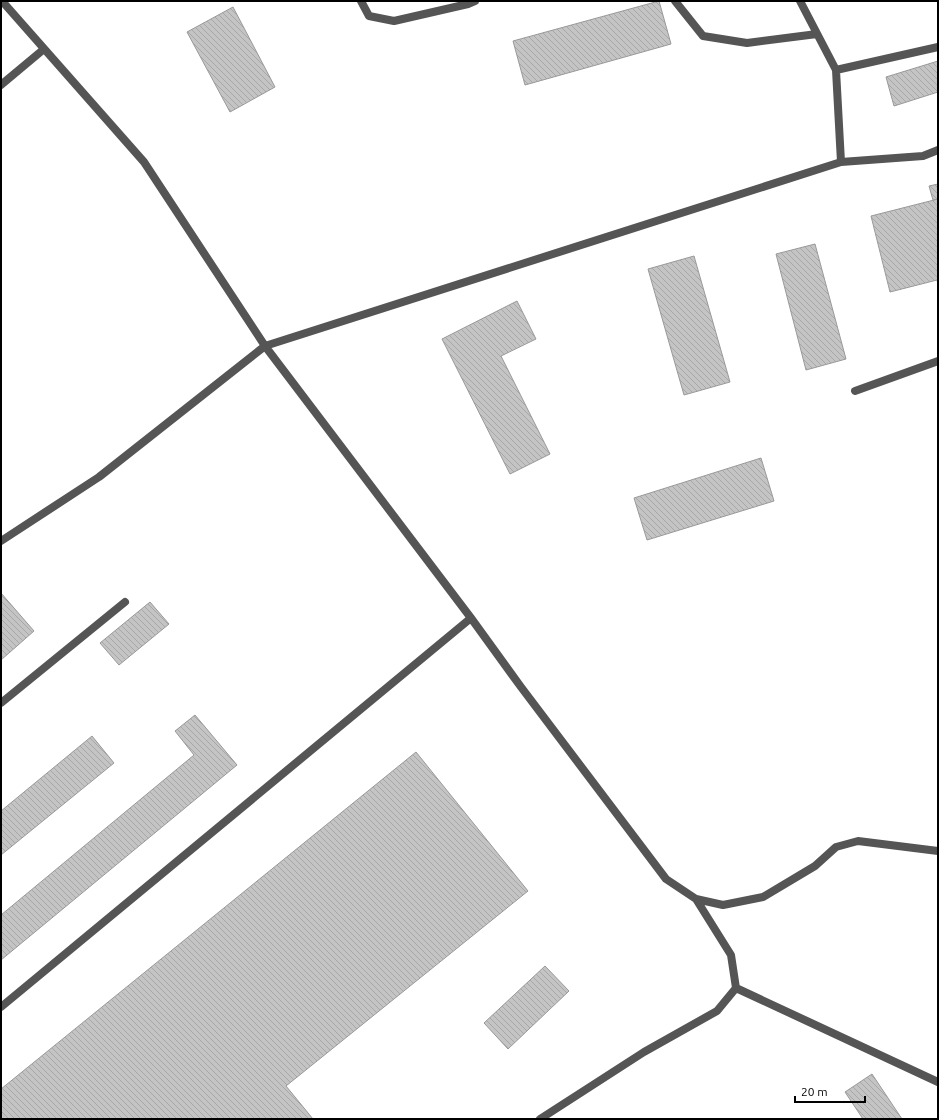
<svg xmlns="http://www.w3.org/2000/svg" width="939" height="1120" font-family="Ubuntu,sans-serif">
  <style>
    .building { fill: url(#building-back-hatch); stroke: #999 }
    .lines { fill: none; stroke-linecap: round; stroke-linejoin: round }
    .lane { stroke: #555; stroke-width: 8 }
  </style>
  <defs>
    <pattern id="building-back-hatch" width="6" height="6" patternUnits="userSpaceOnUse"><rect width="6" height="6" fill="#c4c4c4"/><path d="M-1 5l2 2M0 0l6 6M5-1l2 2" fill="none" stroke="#a7a7a7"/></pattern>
  </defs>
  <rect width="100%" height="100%" fill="#fff"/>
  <path class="building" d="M659,1L671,44L525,85L513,41Z
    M233,7L275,87L230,112L187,32Z
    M938,61V92L894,106L886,77Z
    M938,184V199L933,200L929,186Z
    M938,199V284L937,280L890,292L871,216Z
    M815,244L846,359L806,370L776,254Z
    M694,256L730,382L684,395L648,269Z
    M517,301L536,339L501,356L550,454L510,474L442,339Z
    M761,458L774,501L647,540L634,498Z
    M1,593L34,631L1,660Z
    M150,602L169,624L119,665L100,643Z
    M195,715L237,765L1,960V915L194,755L175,731Z
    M92,736L114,763L1,855V811Z
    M416,752L528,891L286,1086L313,1119H1V1089Z
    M545,966L569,991L508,1049L484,1023Z
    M872,1074L902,1119H863L845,1092Z"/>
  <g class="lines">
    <path class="lane" d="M2,1L144,162L265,346L471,618L521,687L666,879L696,899L723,905L763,897L815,866L836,847L858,841L938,851
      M361,1L369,16L394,21L468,4L475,1
      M675,1L703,36L747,43L817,34
      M800,1L836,70
      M1,85L44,49
      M841,162L923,156L938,150
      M855,391L938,361
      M1,541L99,477L265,346L841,162L836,70L938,47
      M1,703L125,602
      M736,988L938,1082
      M1,1007L471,618
      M540,1119L644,1052L717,1011L736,988L731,955L696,899"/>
  </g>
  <rect width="939" height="1120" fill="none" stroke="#000000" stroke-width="4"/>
  <path d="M795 1096v6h70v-6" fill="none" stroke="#000000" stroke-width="2"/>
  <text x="801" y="1096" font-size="12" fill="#000000" stroke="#ffffff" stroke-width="3" paint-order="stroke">20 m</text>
</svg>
